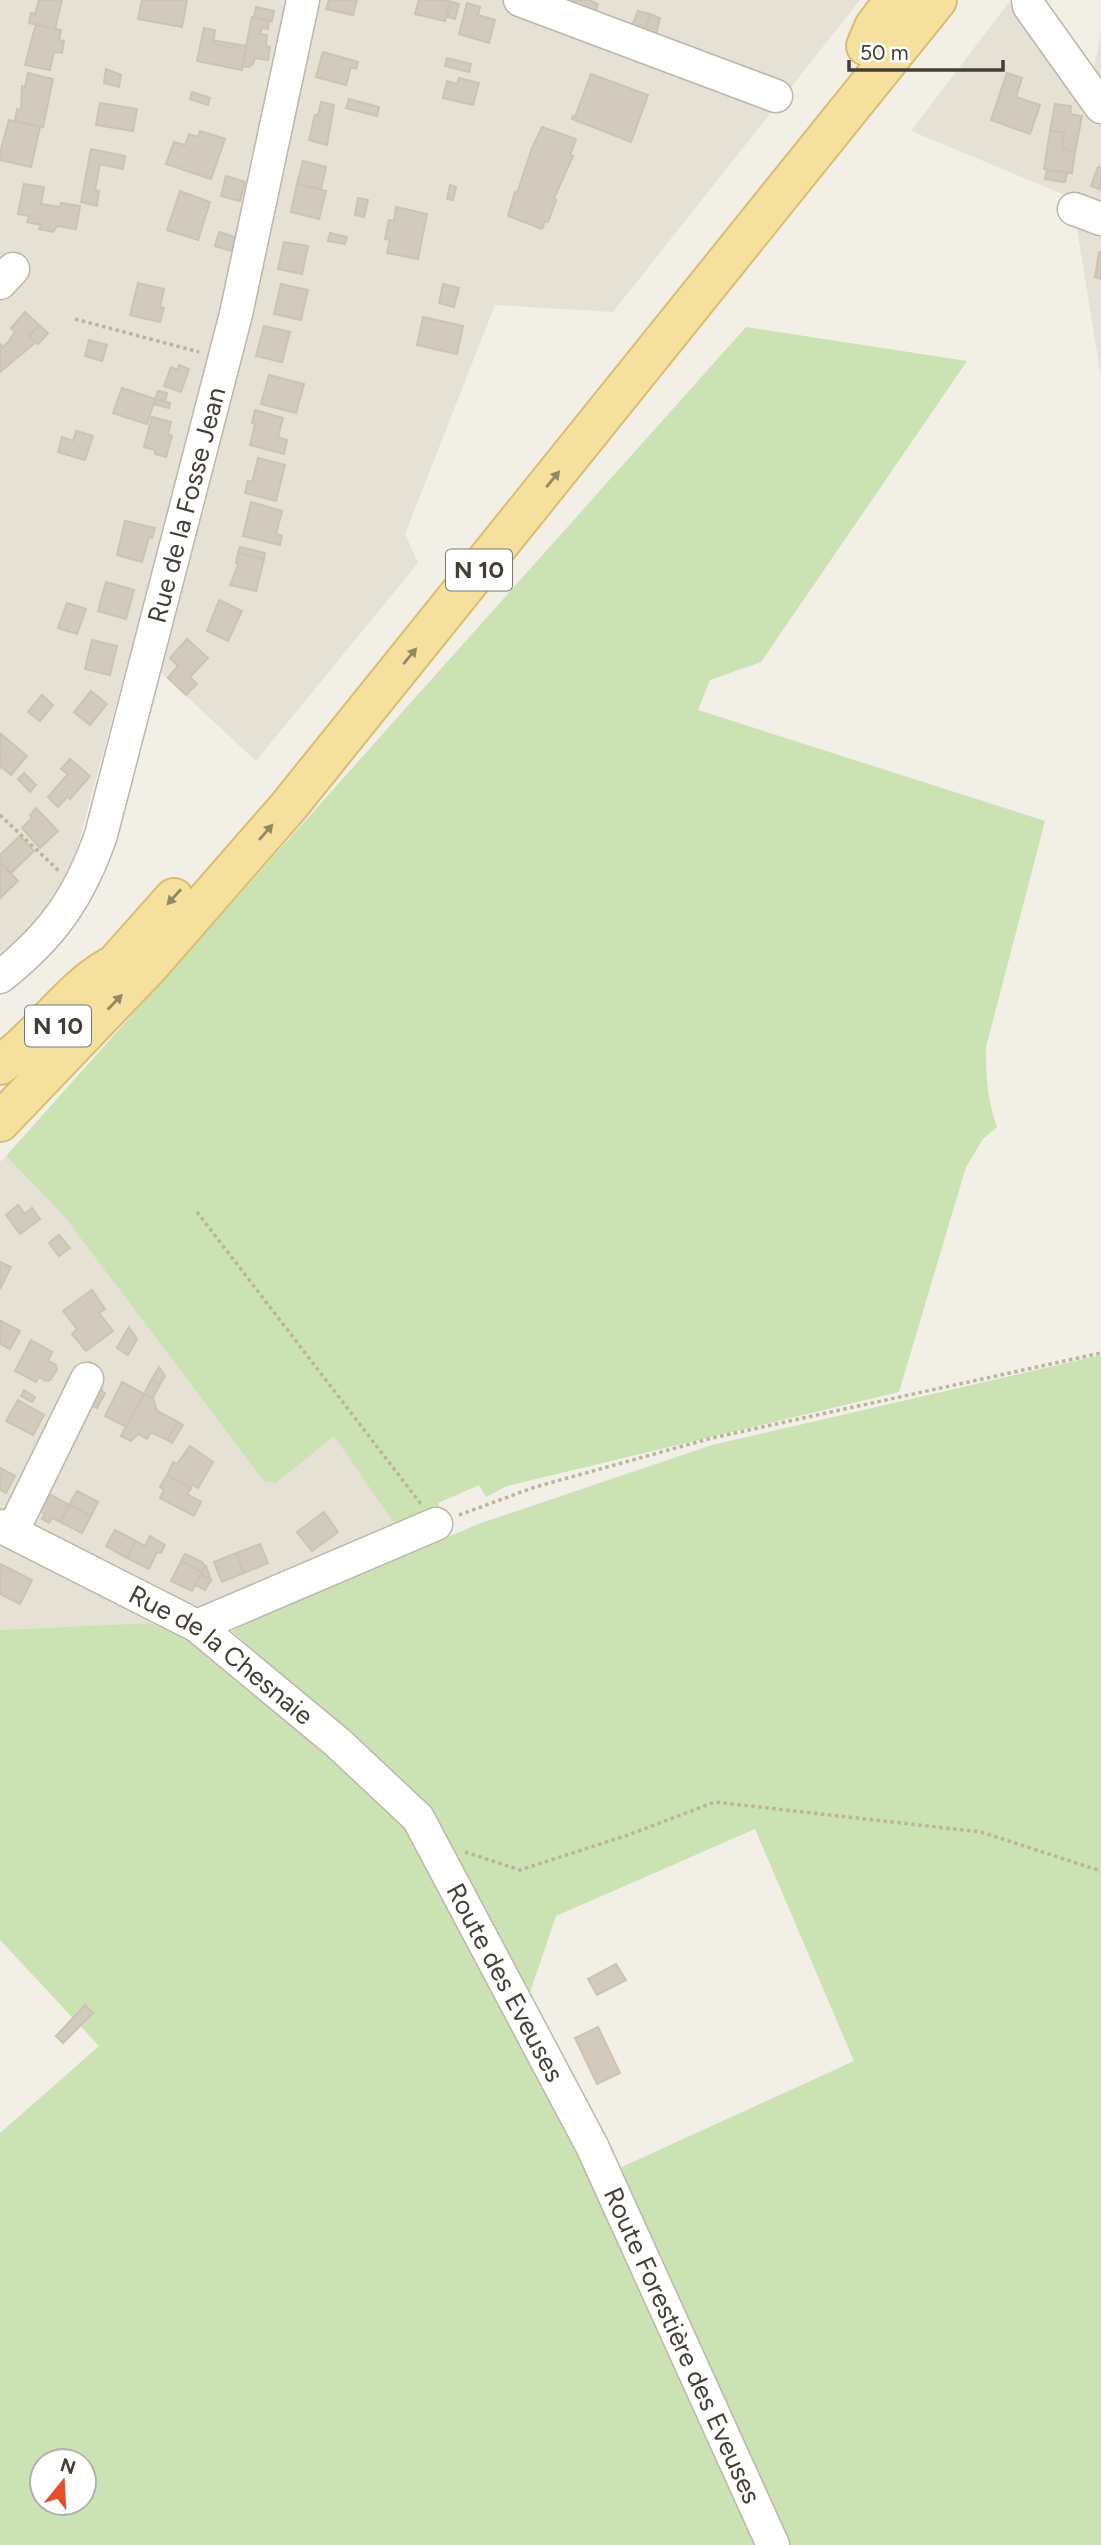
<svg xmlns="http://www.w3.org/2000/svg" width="1101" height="2545" font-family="Figtree,sans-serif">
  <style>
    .residential { fill: #e5e1d5 }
    .green { fill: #cbe2b3; fill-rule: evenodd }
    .building { fill: #d2cbbd; stroke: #ccc3b1; stroke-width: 2 }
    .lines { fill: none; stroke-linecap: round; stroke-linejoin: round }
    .minor-casing { stroke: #bcb7aa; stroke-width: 35 }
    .major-casing { stroke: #d8be6e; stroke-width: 42 }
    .path { stroke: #bdb39d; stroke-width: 3.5; stroke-dasharray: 3.5 3.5; stroke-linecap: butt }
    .minor { stroke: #fff; stroke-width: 32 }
    .major { stroke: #f5e09d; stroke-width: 38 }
    .oneway { fill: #948764 }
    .labels { text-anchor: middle; stroke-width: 7; stroke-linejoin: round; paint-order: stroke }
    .shield { fill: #fff; stroke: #7c7972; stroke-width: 2 }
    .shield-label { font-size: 24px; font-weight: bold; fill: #443f36 }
    .street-label { font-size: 26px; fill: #443f36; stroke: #fff }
  </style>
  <rect width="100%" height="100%" fill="#f2efe7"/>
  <path class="residential" d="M0,0H860L613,312L495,305L405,534L418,563L256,761L156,668L129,657L71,871L32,926L0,954Z
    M1009,2L1087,106L1101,30V377L1072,198L911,131Z
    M6,1156L64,1216L276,1483L334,1435L402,1535L199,1614L150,1623L0,1630V1162Z"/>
  <path class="green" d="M746,327L967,361L761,662L710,680L698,710L1045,821L986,1047C986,1075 987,1100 997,1127L983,1139L966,1167L899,1392L507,1486L486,1497L479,1485L438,1503L443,1515L402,1535L334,1436L276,1483L264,1481L64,1216L6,1156Z
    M1101,1355V2545H0V2133L99,2046L0,1940V1630L150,1623L190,1636L316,1709L232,1631L259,1616L481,1523L712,1445ZM755,1829L854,2061L611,2172L526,2004L556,1916ZM42,2461H84V2503H42Z"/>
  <path class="building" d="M39,0H62L55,29L29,23L31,13L35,14Z
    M142,0H187L182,27L138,19Z
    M329,0H357L353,15L326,9Z
    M419,0H450L445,21L415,14Z
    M560,0H589L598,4L595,15Z
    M452,2L459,4L455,19L448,17Z
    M467,3L480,7L478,15L495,20L489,43L459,34Z
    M256,7L274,11L272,21L254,17Z
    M638,11L650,14L644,33L631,28Z
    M650,14L660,18L656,35L644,33Z
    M252,17L269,21L268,29L262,28L260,34L267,35L266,46L270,47L268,60L255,58L253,64L249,67L242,66Z
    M36,24L61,30L59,40L64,41L62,53L54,52L50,70L25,65Z
    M204,28L215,30L213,44L233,48L234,44L247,46L242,70L197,61Z
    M213,40L234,44L233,48L213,44Z
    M323,52L358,62L356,69L351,67L346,85L316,77Z
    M447,58L471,64L469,72L445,66Z
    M106,69L121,75L119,87L104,83Z
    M28,73L53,79L43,127L15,121L17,109L21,110L22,86L25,87Z
    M1007,73L1022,78L1016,97L1040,105L1030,134L991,120Z
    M591,74L648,95L631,142L572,119L573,116L575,117Z
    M459,78L479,83L473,105L443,98L447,81L457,84Z
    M192,92L210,98L208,105L190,99Z
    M349,99L379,107L377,116L346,108Z
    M321,102L334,105L327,145L309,140L315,115H318Z
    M100,103L137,109L133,131L96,125Z
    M1055,104L1071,106L1070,114L1082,116L1075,152L1062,149L1064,132L1050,131Z
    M9,120L40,127L31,167L0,160L1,149Z
    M542,127L576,139L570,155L573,156L554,198L556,200L548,222L545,221L542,229L508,216L515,192L517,193L532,148Z
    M200,131L225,139L211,179L166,164L174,142L185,145L189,134L198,137Z
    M1050,131L1064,132L1062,149L1075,152L1072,173L1044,169Z
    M91,149L125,156L123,169L100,164L95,190L99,191L97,206L81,202Z
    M303,161L326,167L321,189L297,184Z
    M1098,167L1101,168V190L1091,186Z
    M1047,170L1067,173L1065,182L1045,179Z
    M226,176L245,182L240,201L221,196Z
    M24,184L44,187L41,204L60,207L61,203L80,206L76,229L57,226L53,232L39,229L41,225L27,222L29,216L18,214Z
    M297,184L326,191L319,219L291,212Z
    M450,185L456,187L453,200L447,199Z
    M180,191L210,202L198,240L167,230Z
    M358,198L368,200L364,217L355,215Z
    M396,207L427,214L418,259L387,253L390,240L385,239L389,220L394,221Z
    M219,232L235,237L232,251L215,246Z
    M330,233L347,237L345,244L328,241Z
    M284,242L308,246L302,274L278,269Z
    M1099,252H1101V279L1095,277Z
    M138,283L164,289L160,307L164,308L160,322L130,315Z
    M281,284L308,290L301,320L274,314Z
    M443,284L459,288L454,307L439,303Z
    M25,312L39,325L29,336L36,342L0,372V344L3,347L9,341L15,332L11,328Z
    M423,317L463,326L457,354L417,345Z
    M39,325L48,333L38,344L29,336Z
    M264,326L290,332L282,362L256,356Z
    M89,340L107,345L102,361L85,356Z
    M179,365L189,369L181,392L164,386L171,367L178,370Z
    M269,375L304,384L296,413L261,404Z
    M122,388L155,399L147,424L113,413Z
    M158,391L167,393L165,401L155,399Z
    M155,399L170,403L169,408L154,404Z
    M255,410L283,418L278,437L287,440L284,454L250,445L255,424L252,423Z
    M152,417L171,422L168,434L172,436L166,457L155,454V450L144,447Z
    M76,431L93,436L85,460L58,452L62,437L73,441Z
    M258,458L285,465L276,501L245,493L248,481L252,482Z
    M251,502L282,511L276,534L282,536L280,545L243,536Z
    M125,521L155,528L152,538L149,537L142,562L117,555Z
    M240,547L265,553L264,559L238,553Z
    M238,553L264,559L256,591L230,585L238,565L236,563Z
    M106,582L134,590L126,619L98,611Z
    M219,600L242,611L228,641L207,631Z
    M67,603L86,609L77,634L58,628Z
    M187,639L208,658L190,677L197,684L186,695L168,678L178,666L170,658Z
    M92,640L117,646L110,675L85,669Z
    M91,691L107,704L90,725L74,712Z
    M42,695L53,705L40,721L28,712Z
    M1,734L27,756L11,775L2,767L0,768Z
    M70,759L90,776L70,799L68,796L58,807L48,797L68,774L61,769Z
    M24,773L36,785L30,792L18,779Z
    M36,808L58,831L40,848L22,828L32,818L30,815Z
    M20,836L34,851L11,873L0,862V855Z
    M1,863L18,881L0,898V864Z
    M18,1205L25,1214L32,1208L40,1219L20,1234L6,1215Z
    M59,1235L70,1248L59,1256L49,1243Z
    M0,1262L11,1267L0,1289Z
    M92,1290L105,1309L99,1313L113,1331L86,1351L72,1334L77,1329L63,1311Z
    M1,1321L20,1331L10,1349L0,1344Z
    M129,1327L137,1339L128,1355L117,1348Z
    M31,1340L52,1352L48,1361L56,1365L57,1370L50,1380L46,1381L39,1377L36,1382L15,1371Z
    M159,1367L165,1376L160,1384L152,1379Z
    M152,1379L160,1384L153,1398L144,1394Z
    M122,1382L144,1394L126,1427L105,1416Z
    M92,1384L105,1393L97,1408L83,1401Z
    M24,1390L35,1397L32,1402L21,1396Z
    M144,1394L153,1398L157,1411L178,1422L167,1440L151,1432L147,1439L138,1434L131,1441L121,1436Z
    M18,1400L44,1415L33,1435L6,1421Z
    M178,1422L183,1425L172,1443L167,1440Z
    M190,1446L213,1462L198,1488L192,1484L191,1488L167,1475L173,1462L177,1464Z
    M0,1468L15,1476L6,1493L0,1490Z
    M167,1475L191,1488L187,1494L201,1502L194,1516L160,1498L164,1490L160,1487Z
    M77,1491L98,1502L91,1516L69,1505Z
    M48,1493L69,1505L60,1522L52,1518L49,1523L42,1519L45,1514L38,1510Z
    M69,1505L91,1516L82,1533L60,1522Z
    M324,1512L338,1532L312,1551L297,1532Z
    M115,1530L136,1541L127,1558L106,1546Z
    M150,1536L165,1545L161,1553L157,1552L149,1569L127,1558L136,1541L145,1546Z
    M260,1544L268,1563L244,1573L236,1553Z
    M236,1553L244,1573L222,1582L214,1562Z
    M185,1554L202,1562L205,1567L202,1572L181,1561Z
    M181,1561L202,1572L206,1566L211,1580L201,1574L192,1591L171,1581Z
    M0,1564L32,1580L20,1604L0,1594Z
    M201,1574L211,1580L205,1590L195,1585Z
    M616,1964L626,1980L597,1995L588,1979Z
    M85,2005L93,2013L63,2043L56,2036Z
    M598,2027L620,2073L597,2084L575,2038Z"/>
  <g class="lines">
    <g class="minor-casing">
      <g id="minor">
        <path d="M520,0L776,96"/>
        <path d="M1028,0L1029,6L1101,107"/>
        <path d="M1074,209L1101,219"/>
        <path d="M0,283L13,269"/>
        <path id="s1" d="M0,977C52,936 79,898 101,835L236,314L303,0"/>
        <path id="s2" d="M0,1526L197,1626L337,1742L418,1818L592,2146L773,2545"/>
        <path d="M12,1532L87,1379"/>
        <path d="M197,1626L436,1524"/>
      </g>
    </g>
    <g class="major-casing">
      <path id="major" d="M866,46L874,27L894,0
        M93,989L174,898
        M0,1065C40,1037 67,992 110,967
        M0,1122L150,965L288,807L937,0"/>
    </g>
    <path class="path" d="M75,319L199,352
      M0,815L59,871
      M197,1212L421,1504
      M459,1515L535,1487L712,1438L1101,1353
      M465,1852L520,1870L628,1835L715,1802L981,1832L1101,1871"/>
    <use href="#minor" class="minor"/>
    <use href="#major" class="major"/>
  </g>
  <defs><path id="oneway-solid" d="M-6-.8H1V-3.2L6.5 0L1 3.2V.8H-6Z" transform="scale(1.75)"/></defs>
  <g class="oneway">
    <use href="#oneway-solid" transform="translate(553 479) rotate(-51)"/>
    <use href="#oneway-solid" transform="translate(410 656) rotate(-51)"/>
    <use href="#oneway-solid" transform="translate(266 832) rotate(-49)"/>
    <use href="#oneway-solid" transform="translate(174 897) rotate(132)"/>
    <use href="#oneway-solid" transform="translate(115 1002) rotate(-46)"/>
  </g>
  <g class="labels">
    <g class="shield">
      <rect x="446" y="549.5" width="66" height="41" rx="5"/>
      <rect x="25" y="1005.5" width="66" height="41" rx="5"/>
    </g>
    <g class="shield-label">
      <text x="479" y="578">N 10</text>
      <text x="58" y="1034">N 10</text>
    </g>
    <g class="street-label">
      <text dy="9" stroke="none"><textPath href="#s1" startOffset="518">Rue de la Fosse Jean</textPath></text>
      <text dy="9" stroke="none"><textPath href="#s2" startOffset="257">Rue de la Chesnaie</textPath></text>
      <text dy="9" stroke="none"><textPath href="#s2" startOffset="700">Route des Eveuses</textPath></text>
      <text dy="9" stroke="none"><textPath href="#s2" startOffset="1104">Route Forestière des Eveuses</textPath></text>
    </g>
  </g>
  <g transform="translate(63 2482) rotate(18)"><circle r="33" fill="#ffffff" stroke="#b4b2af" stroke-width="2"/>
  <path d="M0-5L12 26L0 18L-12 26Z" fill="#e65029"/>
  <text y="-10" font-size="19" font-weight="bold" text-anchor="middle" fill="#443f36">N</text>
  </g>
  <path d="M849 60v10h154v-10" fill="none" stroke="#443f36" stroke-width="3.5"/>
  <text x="860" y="60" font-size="21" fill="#443f36" stroke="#ffffff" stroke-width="5" paint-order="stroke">50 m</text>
</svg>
